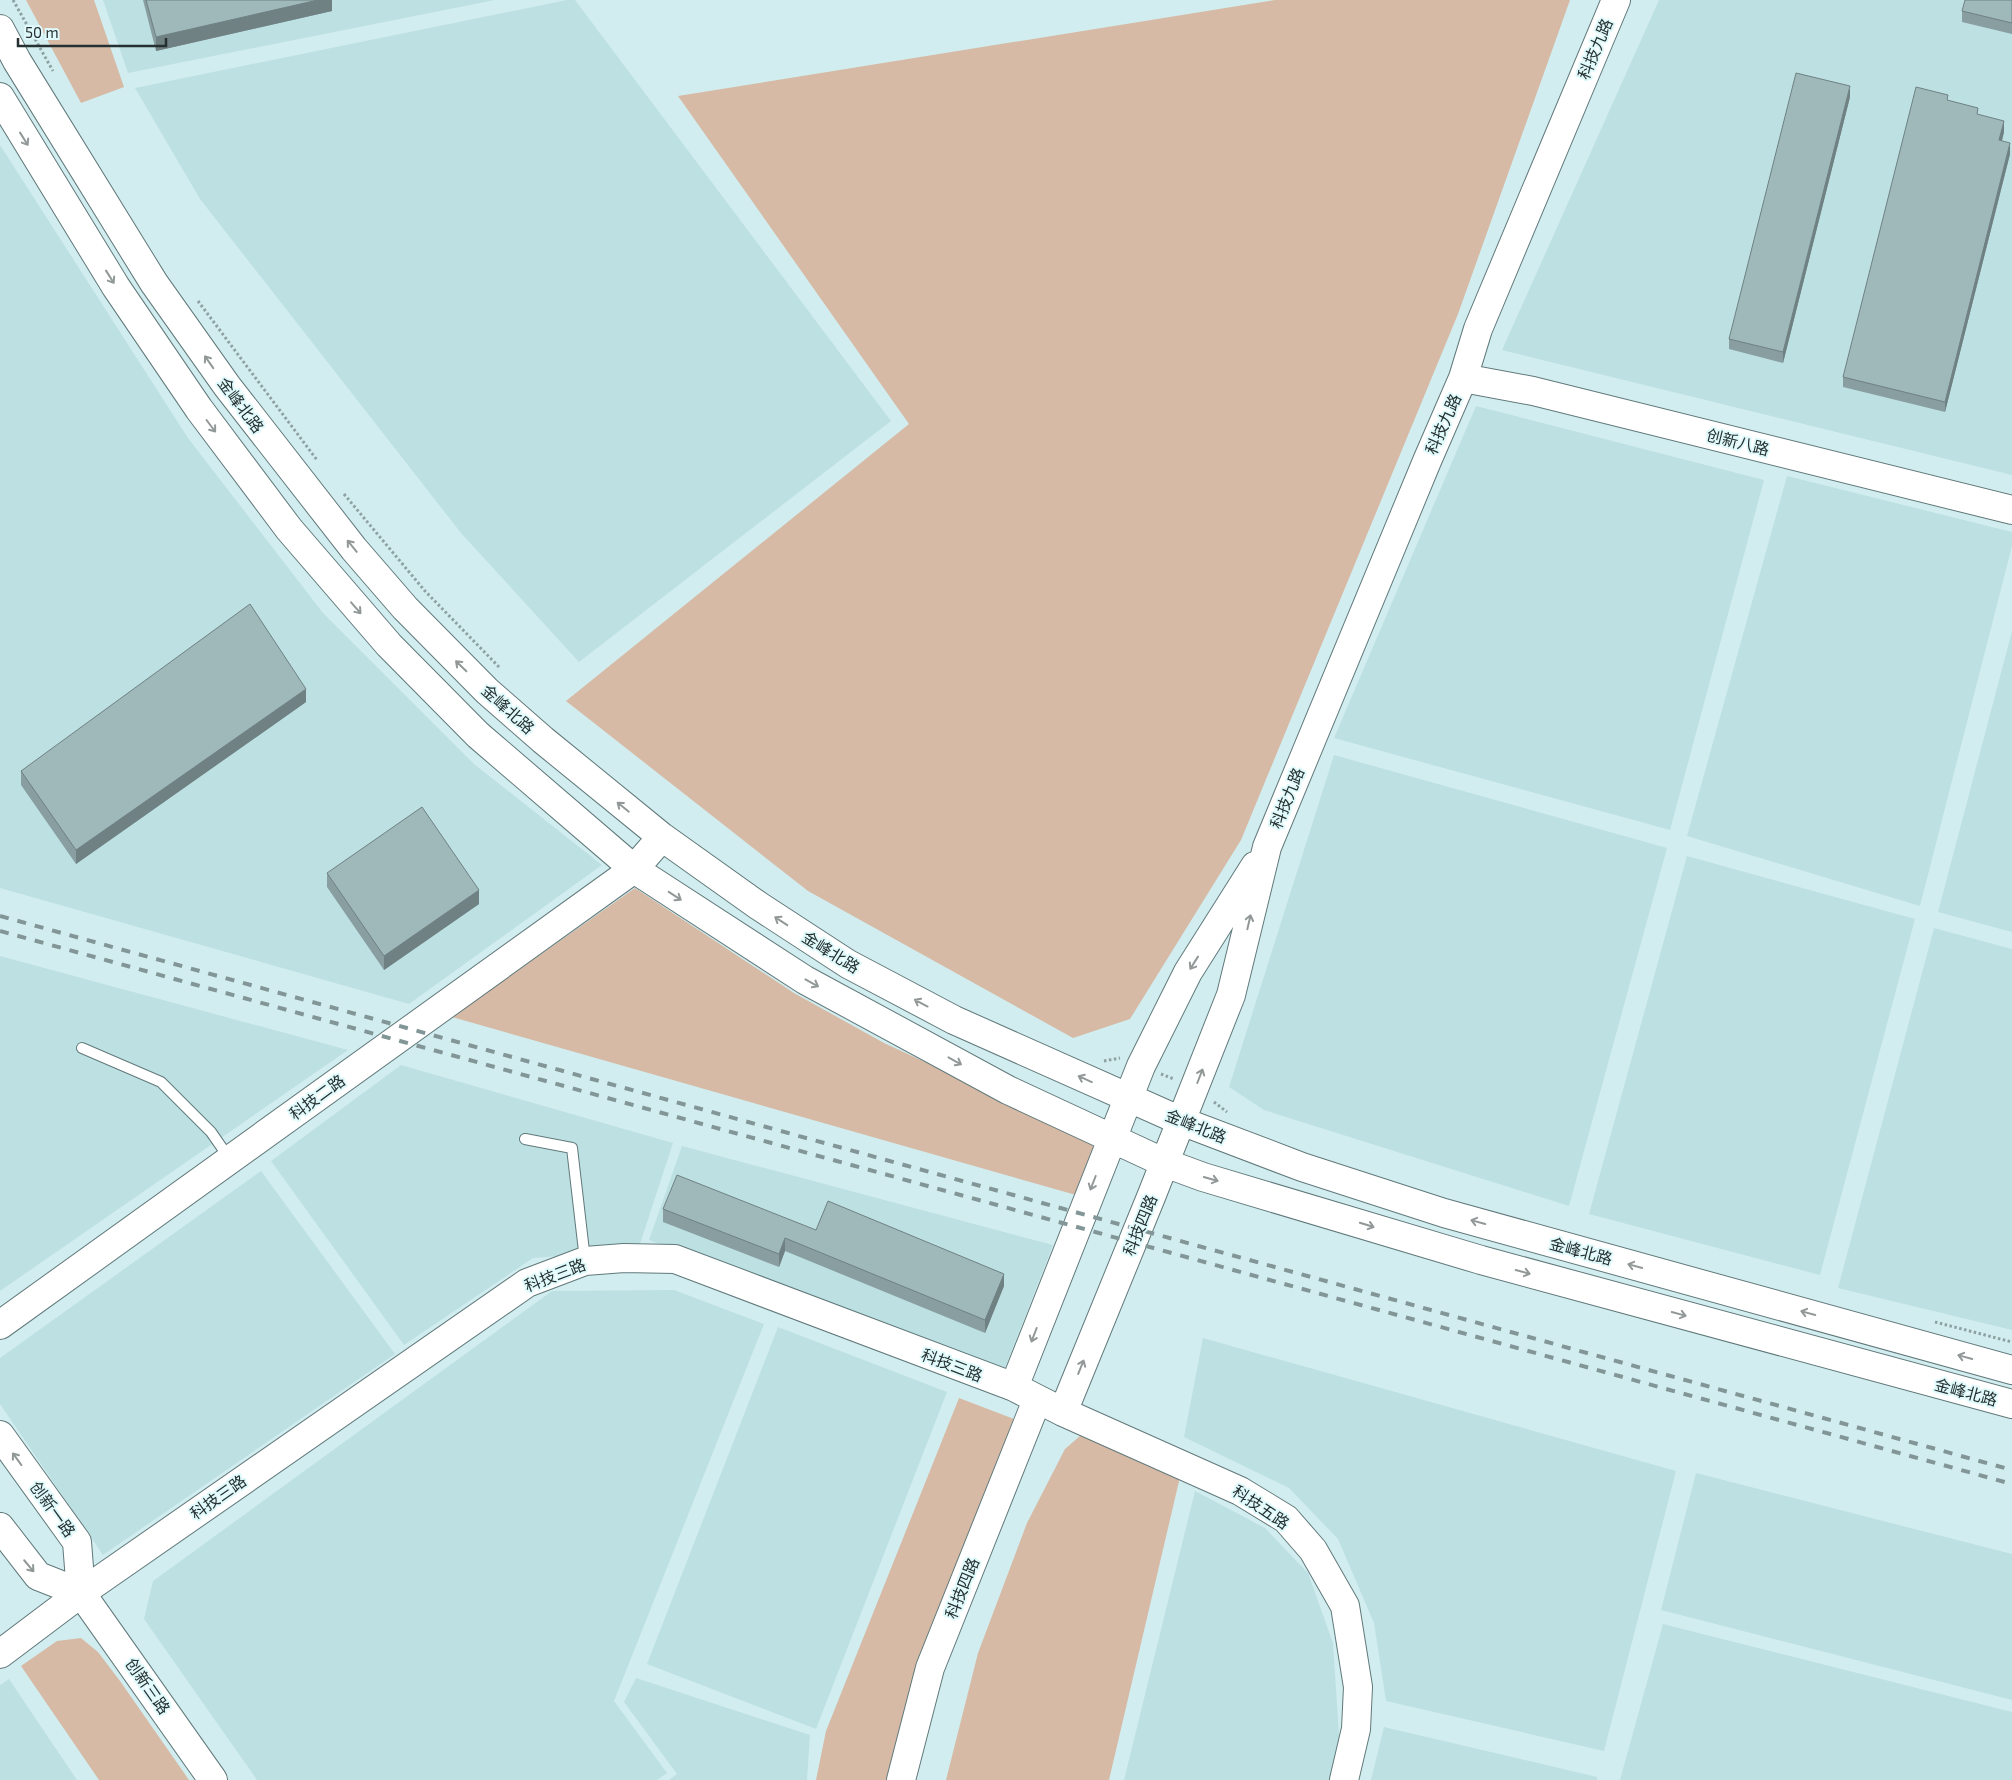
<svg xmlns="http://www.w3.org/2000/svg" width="2012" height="1780" font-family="'Exo 2','Noto Sans SC',sans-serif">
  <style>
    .built { fill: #bde0e3 }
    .green { fill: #d6baa5 }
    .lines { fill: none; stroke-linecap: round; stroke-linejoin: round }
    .lane-casing { stroke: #61797b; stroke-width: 12 }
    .secondary-casing { stroke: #61797b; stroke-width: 30 }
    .path { stroke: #8da1a2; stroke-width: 3; stroke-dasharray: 2.5 2.5; stroke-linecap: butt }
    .lane { stroke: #fff; stroke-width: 10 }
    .secondary { stroke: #fff; stroke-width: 28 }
    .rail { stroke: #839697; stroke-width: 4; stroke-dasharray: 9 9; stroke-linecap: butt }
    .wall { fill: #899ea0 }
    .shaded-wall { fill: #6f8182 }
    .building { fill: #9fb8ba; stroke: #6f8182 }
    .oneway { stroke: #929898 }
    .labels { text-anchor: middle; stroke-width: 4; stroke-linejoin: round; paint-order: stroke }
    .street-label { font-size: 16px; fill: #263030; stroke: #e0fafc }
  </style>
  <rect width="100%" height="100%" fill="#d2edef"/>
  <path class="built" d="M103,0H495L128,73Z
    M567,0H575L891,421L579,662L461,533L200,199L135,88Z
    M1659,0H2012V475L1502,350Z
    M0,145L188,438L323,613L474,764L602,865L409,1004L0,888Z
    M1476,406L1764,480L1670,830L1334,738Z
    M1787,476L2012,532V546L1920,906L1687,836Z
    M2012,631V932L1938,912Z
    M1334,755L1667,848L1569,1206L1264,1110L1229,1087Z
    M1687,856L1915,919L1820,1275L1589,1214Z
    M1934,928L2012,949V1330L1838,1288Z
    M0,956L348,1050L0,1291Z
    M401,1065L673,1143L638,1250L533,1258L404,1345L271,1161Z
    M682,1146L1053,1245L1003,1373L649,1240Z
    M261,1171L395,1354L103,1555L0,1404V1358Z
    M674,1290L764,1324L614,1701L667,1773L657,1780H257L144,1619L153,1581L552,1291Z
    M778,1327L947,1392L816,1729L647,1664Z
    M1203,1338L1676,1471L1604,1751L1386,1701L1374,1623L1338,1539L1289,1488L1184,1437Z
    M1696,1473L2012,1554V1700L1661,1610Z
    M1195,1491L1265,1528L1308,1573L1333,1643L1340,1750L1333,1780H1124Z
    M1663,1624L2012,1712V1780H1620Z
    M636,1678L810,1735L807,1780H669L677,1774L624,1702Z
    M9,1679L77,1780H0V1685Z
    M1384,1727L1597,1777V1780H1371Z"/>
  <path class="green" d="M26,0H94L124,87L81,103Z
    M1275,0H1570L1458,314L1241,840L1130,1019L1073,1038L808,891L566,701L909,424L678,96Z
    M635,888L794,993L884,1043L1098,1142L1076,1195L452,1017Z
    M959,1398L1014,1419L919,1665L889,1780H816L826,1731Z
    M1081,1435L1180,1477L1109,1780H946L978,1653L1027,1523L1065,1449Z
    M81,1638L98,1652L120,1681L189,1780H99L21,1666L57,1641Z"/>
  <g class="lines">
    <g class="lane-casing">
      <path id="lane" d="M82,1048L161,1082L211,1132L229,1158
        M525,1139L572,1148L585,1260"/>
    </g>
    <g class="secondary-casing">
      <path id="secondary" d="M0,29L17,61L154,283L227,386L354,549L405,608L487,691L543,740L662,837L759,906L848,964L954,1020L1181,1121L1302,1167L1444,1213L2012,1370
        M0,97L116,287L199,409L289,529L389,645L478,735L634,869L805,980L1008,1090L1165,1163L1203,1177L1481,1260L2012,1404
        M1463,378L1533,391L2012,510
        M0,1325L634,869L662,837
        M1014,1387L1141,1066L1188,972L1255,866
        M1063,1412L1151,1197L1231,995L1267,847L1427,461L1463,378L1478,329L1616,0
        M0,1435L77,1542L81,1593
        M0,1527L38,1576L81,1593
        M81,1593L213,1780
        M0,1654L81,1593L527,1283L585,1261L624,1258L675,1259L1014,1387L1063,1412L1240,1491L1286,1519L1313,1550L1345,1606L1358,1687L1356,1729L1344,1780
        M901,1780L930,1668L1037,1400"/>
    </g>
    <path class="path" d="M13,0L53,71
      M198,301L317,460
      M344,494L425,591L500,668
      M1104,1061L1120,1058
      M1161,1074L1174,1079
      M1214,1102L1227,1112
      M1935,1322L2012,1342"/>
    <use href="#lane" class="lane"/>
    <use href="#secondary" class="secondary"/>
    <path class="rail" d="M0,916L2012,1470
      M0,931L2012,1484"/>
  </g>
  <path class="wall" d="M143,0H332V11L156,51Z
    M2012,0V34L1962,22V11Z
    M1850,97L1783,363L1729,349V339Z
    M1948,101L1978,115L2004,132L2002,141L2010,154L1945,412L1843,387V377Z
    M306,702L76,864L21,785V771Z
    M327,873L479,904L384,970L327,887Z
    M663,1209L816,1230L1004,1286L985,1333L785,1251L779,1267L663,1222Z"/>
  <path class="shaded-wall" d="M318,0H332V11L156,51V37Z
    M1850,86V97L1783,363V352Z
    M2004,121V132L1999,151V140Z
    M2010,143V154L1945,412V402Z
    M306,689V702L76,864V850Z
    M479,890V904L384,970V956Z
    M785,1238V1251L779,1267V1254Z
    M1004,1274V1286L985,1333V1320Z"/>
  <path class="building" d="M146,0H318L156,37Z
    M1965,0H2012V23L1962,11Z
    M1796,73L1850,86L1783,352L1729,339Z
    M1916,87L1948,95L1947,100L1978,108L1977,114L2004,121L1999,140L2010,143L1945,402L1843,377Z
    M250,604L306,689L76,850L21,771Z
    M422,807L479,890L384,956L327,873Z
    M677,1175L816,1230L828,1201L1004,1274L985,1320L785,1238L779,1254L663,1209Z"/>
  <defs><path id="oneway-shaft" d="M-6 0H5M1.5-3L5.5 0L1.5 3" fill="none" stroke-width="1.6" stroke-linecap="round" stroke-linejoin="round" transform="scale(1.25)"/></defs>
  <g class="oneway">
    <use href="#oneway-shaft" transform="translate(24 139) rotate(58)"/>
    <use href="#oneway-shaft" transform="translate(110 277) rotate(58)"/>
    <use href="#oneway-shaft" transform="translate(209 362) rotate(-125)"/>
    <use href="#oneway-shaft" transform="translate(211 426) rotate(53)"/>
    <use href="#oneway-shaft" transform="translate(352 546) rotate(-129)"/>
    <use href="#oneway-shaft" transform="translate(356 608) rotate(49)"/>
    <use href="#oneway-shaft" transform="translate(461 666) rotate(-136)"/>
    <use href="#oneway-shaft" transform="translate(623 807) rotate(-141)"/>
    <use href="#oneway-shaft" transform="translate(675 896) rotate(33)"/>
    <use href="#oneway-shaft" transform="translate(781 921) rotate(-147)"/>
    <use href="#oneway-shaft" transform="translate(1249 922) rotate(-77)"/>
    <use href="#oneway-shaft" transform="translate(1194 963) rotate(122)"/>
    <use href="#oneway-shaft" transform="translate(812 983) rotate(29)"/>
    <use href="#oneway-shaft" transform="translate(921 1003) rotate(-152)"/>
    <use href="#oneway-shaft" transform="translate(955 1061) rotate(29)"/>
    <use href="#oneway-shaft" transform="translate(1200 1076) rotate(-69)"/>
    <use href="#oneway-shaft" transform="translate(1085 1079) rotate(-156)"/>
    <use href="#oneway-shaft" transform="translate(1211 1179) rotate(16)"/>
    <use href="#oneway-shaft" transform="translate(1093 1183) rotate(111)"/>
    <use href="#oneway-shaft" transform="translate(1478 1222) rotate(-165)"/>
    <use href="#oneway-shaft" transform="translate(1367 1225) rotate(17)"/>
    <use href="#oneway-shaft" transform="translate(1635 1266) rotate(-165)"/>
    <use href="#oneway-shaft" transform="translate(1523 1272) rotate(15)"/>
    <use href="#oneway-shaft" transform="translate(1808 1313) rotate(-165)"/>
    <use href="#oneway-shaft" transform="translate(1679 1314) rotate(15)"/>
    <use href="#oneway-shaft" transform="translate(1034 1335) rotate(111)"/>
    <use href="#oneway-shaft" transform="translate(1965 1357) rotate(-165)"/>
    <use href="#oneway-shaft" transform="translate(1081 1367) rotate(-68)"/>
    <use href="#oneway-shaft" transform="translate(17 1459) rotate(-126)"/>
    <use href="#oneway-shaft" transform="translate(29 1566) rotate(50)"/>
  </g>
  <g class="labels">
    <g class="street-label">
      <text transform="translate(1595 49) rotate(-67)" y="6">科技九路</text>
      <text transform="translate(241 405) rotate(53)" y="6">金峰北路</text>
      <text transform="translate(1443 424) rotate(-66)" y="6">科技九路</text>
      <text transform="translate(1738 442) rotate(14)" y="6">创新八路</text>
      <text transform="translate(508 709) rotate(42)" y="6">金峰北路</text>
      <text transform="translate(1287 798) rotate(-68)" y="6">科技九路</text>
      <text transform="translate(831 952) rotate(32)" y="6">金峰北路</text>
      <text transform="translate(317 1097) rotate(-36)" y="6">科技二路</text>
      <text transform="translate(1196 1126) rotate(22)" y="6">金峰北路</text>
      <text transform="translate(1140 1225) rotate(-68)" y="6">科技四路</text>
      <text transform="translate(1581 1251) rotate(15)" y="6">金峰北路</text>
      <text transform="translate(555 1275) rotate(-21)" y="6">科技三路</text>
      <text transform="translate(952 1365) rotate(21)" y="6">科技三路</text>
      <text transform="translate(1966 1392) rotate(15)" y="6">金峰北路</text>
      <text transform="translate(218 1497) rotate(-35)" y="6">科技三路</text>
      <text transform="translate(1261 1507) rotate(34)" y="6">科技五路</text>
      <text transform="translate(53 1509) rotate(54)" y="6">创新一路</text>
      <text transform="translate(962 1588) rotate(-68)" y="6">科技四路</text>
      <text transform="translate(148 1686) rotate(55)" y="6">创新三路</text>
    </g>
  </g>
  <path d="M18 38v8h148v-8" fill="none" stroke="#263030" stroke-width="2.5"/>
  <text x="25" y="38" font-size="15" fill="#263030" stroke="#e0fafc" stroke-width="4" paint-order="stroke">50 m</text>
</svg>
